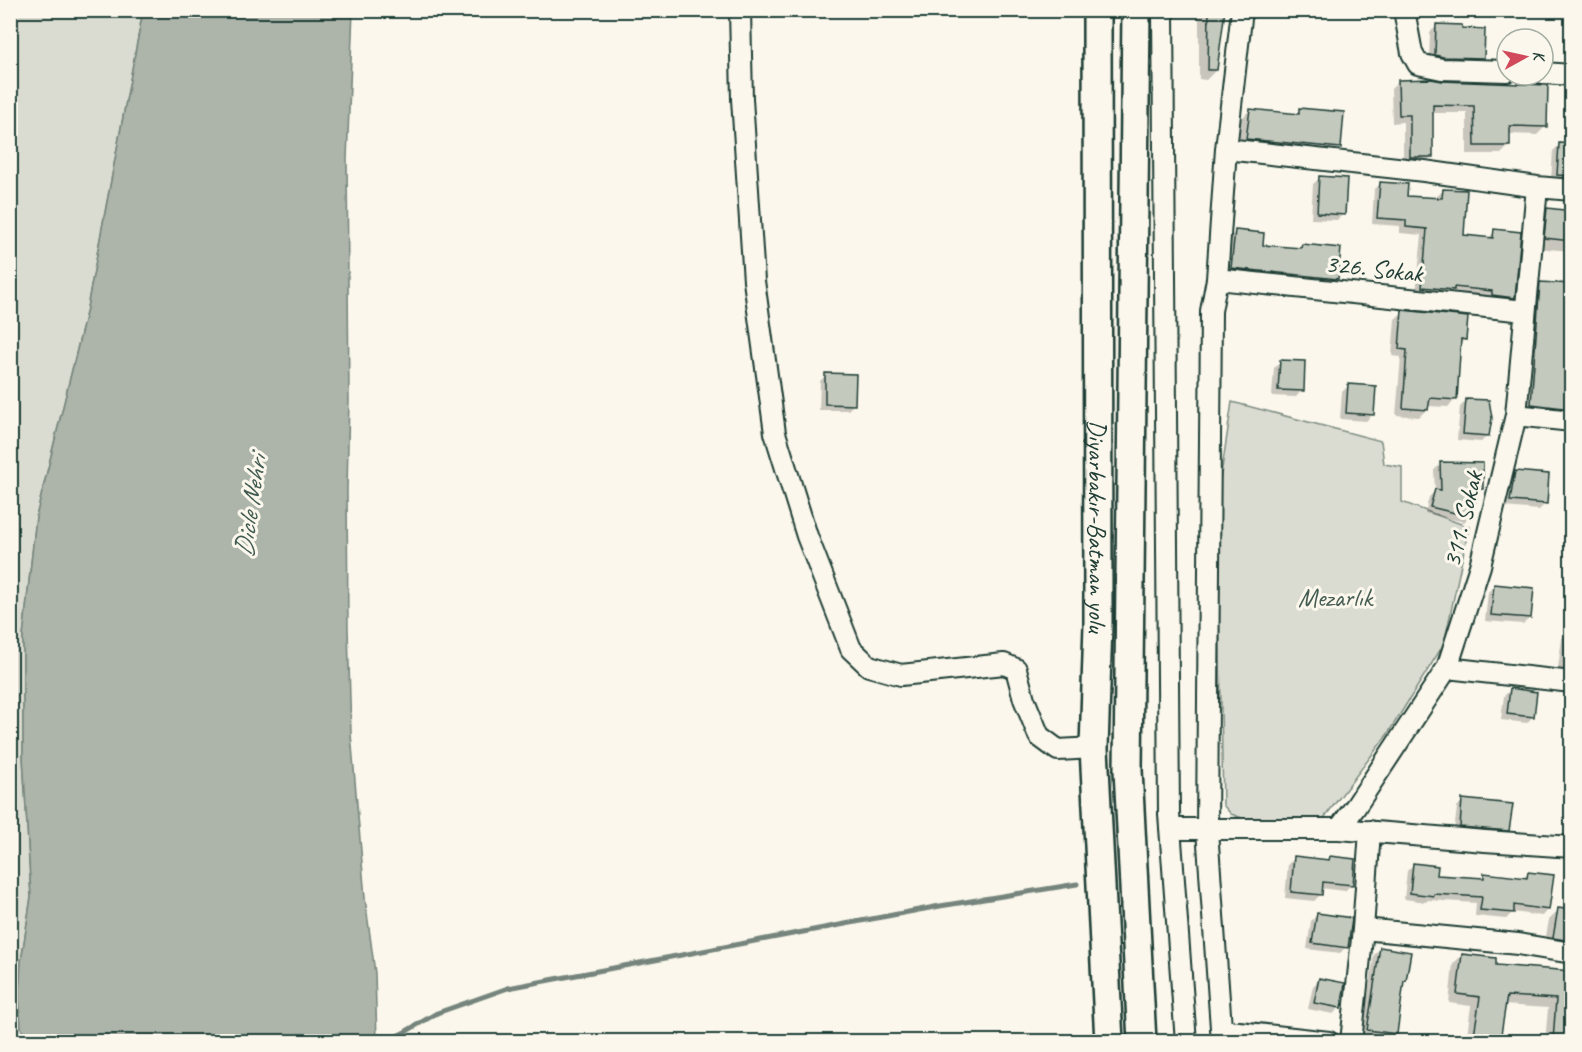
<svg xmlns="http://www.w3.org/2000/svg" width="1582" height="1052" font-family="Caveat,sans-serif">
  <style>
    .green { fill: #dbdcd1; stroke: #7d8c82; stroke-width: 1.5 }
    .water { fill: #adb4aa; stroke: #74847b; stroke-width: 1.5 }
    .shadow { fill: #0003 }
    .lines { fill: none; stroke-linecap: round; stroke-linejoin: round }
    .stream { stroke: #74847b; stroke-width: 5 }
    .building { fill: #c4c9be; stroke: #1f3d34; stroke-width: 1.5 }
    .minor-casing { stroke: #1f3d34; stroke-width: 24 }
    .highway-casing { stroke: #1f3d34; stroke-width: 32 }
    .minor { stroke: #fbf7ec; stroke-width: 20 }
    .highway { stroke: #fbf7ec; stroke-width: 27 }
    .labels { text-anchor: middle; stroke-width: 6; stroke-linejoin: round; paint-order: stroke }
    .street-label { font-size: 26px; fill: #1f3d34; stroke: #fbf7ec }
    .park-label { font-size: 26px; fill: #455d53; stroke: #fbf7ec }
    .water-label { font-size: 27px; font-style: italic; fill: #425b52; stroke: #fbf7ec }
  </style>
  <rect width="100%" height="100%" fill="#fbf7ec"/>
  <filter id="ink" filterUnits="userSpaceOnUse"><feTurbulence type="fractalNoise" baseFrequency=".0167" numOctaves="2"/><feDisplacementMap in="SourceGraphic" scale="12" xChannelSelector="R" yChannelSelector="G"/><feConvolveMatrix kernelMatrix="1 2 1 2 8 2 1 2 1" color-interpolation-filters="sRGB"/></filter>
  <g filter="url(#ink)">
    <path class="green" d="M10,11H143L86,313L36,517L23,637V756L31,897L21,962L19,996L21,1027L27,1042L10,1041Z
      M1232,402L1381,441L1384,464L1402,467V502L1469,527L1444,644L1387,735L1321,822L1251,821L1231,814L1223,805L1217,502Z"/>
    <path class="water" d="M143,11H353L347,159L349,399L347,490L348,629L351,734L365,898L375,973L377,1041L27,1042L21,1027L19,996L21,962L31,897L23,756V637L36,517L86,313Z"/>
    <path class="shadow" d="M1199,10H1223L1216,70L1206,80L1199,79Z
      M1437,26L1482,58L1476,64L1429,61L1430,32Z
      M1572,29V71L1569,70L1568,33Z
      M1399,81L1545,127L1537,135L1508,134L1509,146L1501,154H1467V113H1432V156L1424,164H1403V122L1392,123L1391,89Z
      M1300,109L1339,147L1329,157L1237,149L1240,120L1250,110L1294,115Z
      M1560,144L1572,145V182L1551,181L1553,151Z
      M1320,178L1343,214L1337,220L1311,219L1313,184Z
      M1380,184L1406,198L1437,199V196L1444,190L1462,236L1488,239L1495,231L1513,297L1507,304L1486,301L1487,297L1449,293L1446,296L1416,293L1422,235L1400,233V226L1372,224L1374,190Z
      M1548,210L1572,212V251L1535,248L1538,220Z
      M1236,231L1261,246L1298,249L1302,245L1337,278L1330,285L1225,274L1229,238Z
      M1541,284L1572,368V423L1522,414L1531,293Z
      M1403,312L1465,339L1459,345L1456,399L1448,407L1427,406V409L1419,417L1396,415L1401,357L1392,356L1395,319Z
      M1280,362L1302,390L1296,397L1272,396L1274,368Z
      M826,375L854,404L848,410H819L820,381Z
      M1349,385L1373,414L1366,421L1340,419L1342,392Z
      M1467,400L1488,435L1481,442L1457,440L1460,407Z
      M1441,464L1481,489L1475,495L1470,516L1464,522L1425,513L1429,497L1435,491L1434,470Z
      M1515,473L1545,504L1539,510L1504,507L1509,479Z
      M1494,586L1530,618L1523,624L1485,621L1488,592Z
      M1570,630L1572,676L1557,675L1562,638Z
      M1510,690L1533,716L1527,723L1501,720L1504,696Z
      M1463,800L1508,830L1501,836L1454,833L1457,807Z
      M1295,858L1327,861L1330,858L1351,884L1345,891L1321,888V894L1314,901L1285,898L1288,864Z
      M1414,864L1435,876L1480,879L1485,875L1523,879L1528,873L1548,909L1542,916L1513,912L1506,919L1475,916L1476,903L1428,900L1426,902L1404,899L1407,871Z
      M1559,910L1572,912V953L1544,947L1549,920Z
      M1317,915L1346,947L1340,953L1307,949L1311,921Z
      M1380,949L1405,981L1402,984L1396,1034L1389,1040L1362,1036L1374,955Z
      M1462,955L1494,967L1572,972V1042H1545L1548,1008L1504,1005L1498,1042H1466L1471,1006L1449,1003L1453,964Z
      M1319,980L1340,1007L1333,1014L1308,1009L1313,986Z"/>
    <g class="lines">
      <path class="stream" d="M385,1042L405,1032L437,1013L508,988L940,906L1077,884"/>
    </g>
    <path class="building" d="M1209,10H1225L1217,70H1208Z
      M1436,24L1462,25V28L1485,29L1484,58L1443,57L1435,55Z
      M1431,79L1442,81L1548,85L1547,127L1510,126V146H1475L1474,106L1433,105V157H1410V115H1399L1398,80Z
      M1299,108L1344,112L1341,148L1246,139L1250,109L1299,114Z
      M1559,143L1572,144V176L1557,175Z
      M1319,176L1347,178L1345,215L1317,213Z
      M1380,182L1408,184L1407,196L1442,198L1443,189L1467,190L1464,235L1493,238L1494,229L1521,232L1515,298L1492,295V291L1454,287V290L1422,287L1427,229L1406,227V220L1377,218Z
      M1547,208L1572,211V241L1544,238Z
      M1235,230L1264,233L1263,245L1301,248L1302,244L1341,248L1338,279L1231,268Z
      M1540,282L1572,284V409L1531,404Z
      M1402,310L1468,317L1466,340L1461,339L1457,400L1430,398L1428,410L1403,408L1407,350L1399,349Z
      M1280,360L1305,361L1304,391L1278,390Z
      M825,373L856,374L855,405L825,404Z
      M1348,384L1376,386L1374,415L1346,413Z
      M1466,399L1489,400L1492,418L1489,436L1463,434Z
      M1440,462L1483,463V489H1478L1472,517L1430,507L1435,489L1441,490Z
      M1515,471L1549,474L1547,504L1510,501Z
      M1494,584L1534,588L1531,618L1491,615Z
      M1510,688L1537,692L1534,717L1507,714Z
      M1462,799L1513,804L1509,831L1460,827Z
      M1294,856L1329,860L1330,856L1355,859L1353,885L1323,882L1322,895L1291,892Z
      M1413,863L1438,866L1437,875L1484,878V873L1527,878L1528,872L1554,875L1549,910L1514,905V913L1480,910L1482,897L1434,894V896L1410,893Z
      M1558,908L1572,910V941L1553,938Z
      M1317,913L1352,918L1348,948L1312,943Z
      M1380,947L1411,952L1406,981H1404L1397,1034L1367,1030Z
      M1462,954L1496,958V965L1572,971V1041H1553L1556,999L1507,996L1500,1041H1473L1480,997L1457,994Z
      M1319,978L1345,983L1341,1008L1314,1003Z"/>
    <g class="lines">
      <g class="minor-casing">
        <path id="minor" d="M740,10L742,99L754,281L775,433L807,536L851,649L869,666L901,675L1004,664L1016,669L1024,699L1039,736L1058,750L1094,748
          M1163,10L1169,814L1186,1042
          M1404,10L1412,53L1418,64L1442,69L1507,71
          M1543,73L1572,75
          M1226,149L1424,171L1537,187L1572,190
          M1217,279L1525,311
          M1516,415L1572,421
          M1447,668L1572,682
          M1170,829H1339L1485,841L1572,847
          M1339,829L1356,806L1447,668L1480,566L1516,415L1537,187
          M1363,929L1518,944L1572,953
          M1221,1030L1329,1042
          M1222,1042L1207,830L1211,311L1217,279L1226,149L1242,10
          M1351,1042L1363,929L1370,831"/>
      </g>
      <g class="highway-casing">
        <g id="highway">
          <path id="s1" d="M1097,10L1098,624L1094,748L1109,1042"/>
          <path d="M1136,10L1128,770L1142,1042"/>
        </g>
      </g>
      <use href="#minor" class="minor"/>
      <use href="#highway" class="highway"/>
    </g>
  </g>
  <g class="labels">
    <g class="street-label">
      <text transform="translate(1374 268) rotate(6)" y="9">326. Sokak</text>
      <text transform="translate(1462 519) rotate(-76)" y="9">311. Sokak</text>
      <text dy="9" stroke="none"><textPath href="#s1" startOffset="516">Diyarbakır-Batman yolu</textPath></text>
    </g>
    <g class="park-label">
      <text x="1335" y="606">Mezarlık</text>
    </g>
    <g class="water-label">
      <text transform="translate(250 506) rotate(-82)" y="9">Dicle Nehri</text>
    </g>
  </g>
  <rect width="1582" height="1052" fill="none" stroke="#fbf7ec" stroke-width="36"/>
  <rect x="18" y="18" width="1546" height="1016" fill="none" stroke="#1f3d34" stroke-width="2" filter="url(#ink)"/>
  <g transform="translate(1525 57) rotate(82)"><circle r="28" fill="#fbf7ec" stroke="#a3ada2" stroke-width="1.5"/>
  <path d="M0-4.5L10 22L0 15L-10 22Z" fill="#d1495b"/>
  <text y="-9" font-size="16" font-weight="bold" text-anchor="middle" fill="#1f3d34">K</text>
  </g>
</svg>
